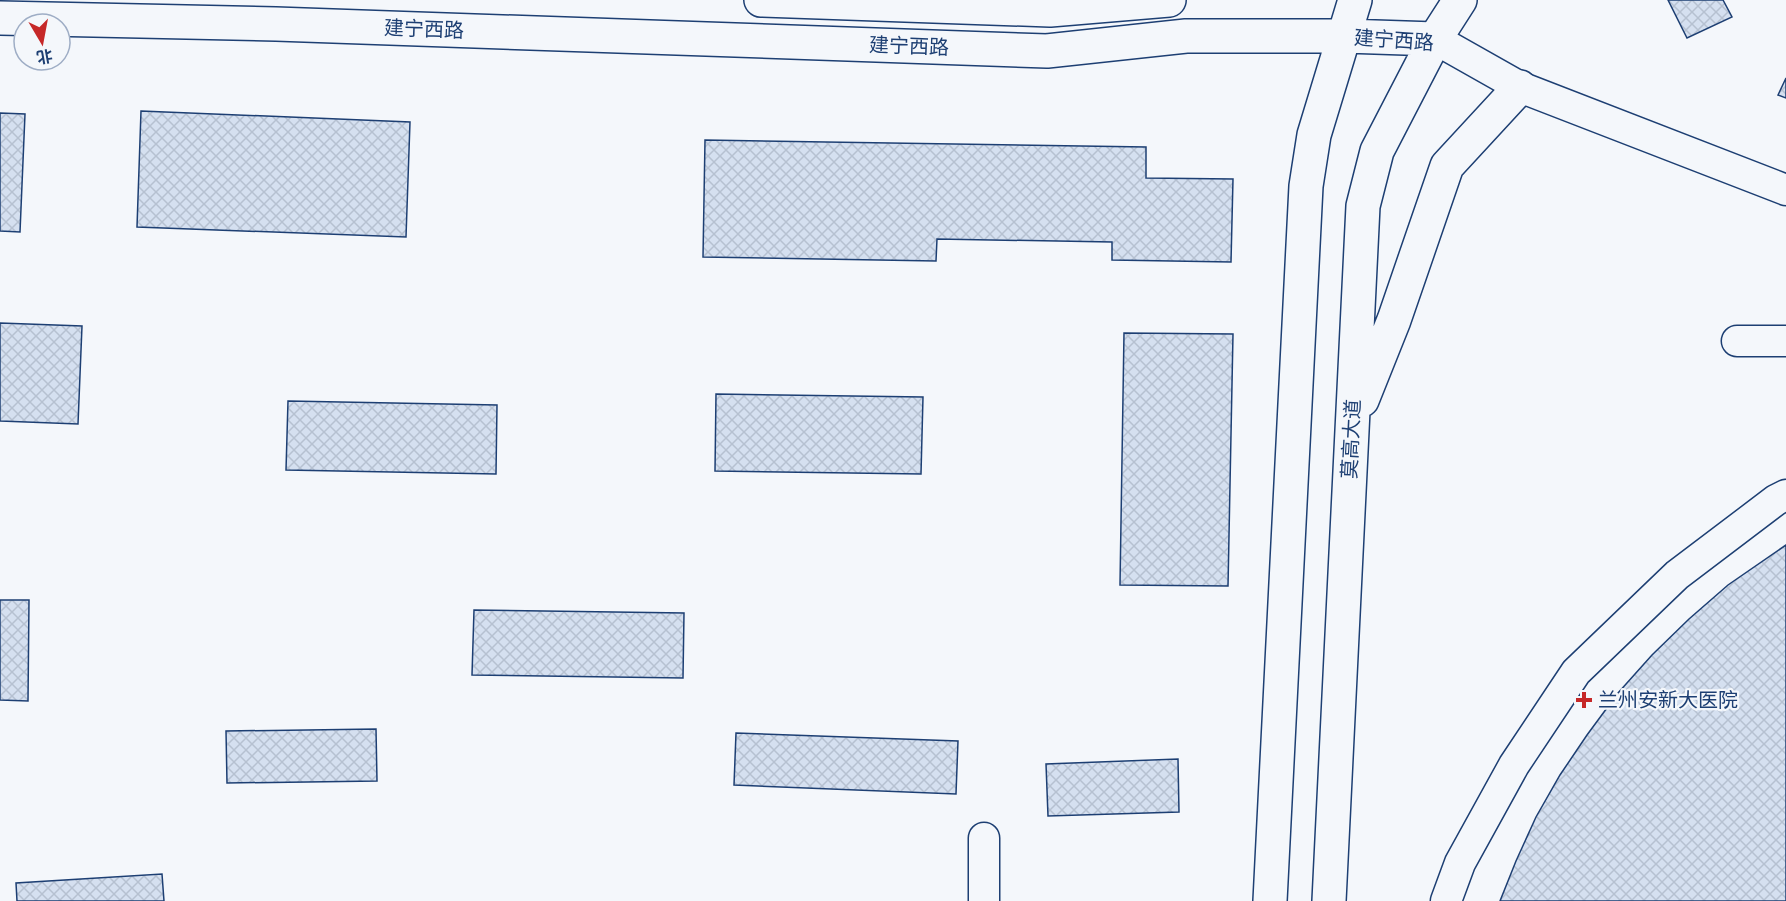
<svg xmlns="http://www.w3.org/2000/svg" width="1786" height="901" font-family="'Varela Round','Noto Sans SC',sans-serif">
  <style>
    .building { fill: url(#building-cross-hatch); stroke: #1d3f73; stroke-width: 1.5 }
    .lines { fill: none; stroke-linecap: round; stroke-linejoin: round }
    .minor-casing { stroke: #1d3f73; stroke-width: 33 }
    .major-casing { stroke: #1d3f73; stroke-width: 36 }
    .minor { stroke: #f4f7fb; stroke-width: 30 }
    .major { stroke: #f4f7fb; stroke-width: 33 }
    .poi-dot { fill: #c62828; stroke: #f4f7fb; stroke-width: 2 }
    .labels { text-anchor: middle; stroke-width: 4.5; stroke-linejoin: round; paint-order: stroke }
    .street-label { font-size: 20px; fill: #1d3f73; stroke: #f4f7fb }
    .poi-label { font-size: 20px; fill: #1d3f73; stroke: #f4f7fb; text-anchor: start }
  </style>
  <defs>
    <pattern id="building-cross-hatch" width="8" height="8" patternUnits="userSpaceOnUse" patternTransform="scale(1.5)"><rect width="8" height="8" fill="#d5e0f0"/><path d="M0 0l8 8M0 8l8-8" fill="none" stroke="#b6c1d1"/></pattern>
  </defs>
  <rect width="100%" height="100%" fill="#f4f7fb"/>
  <path class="building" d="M1668,0H1723L1732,17L1687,38Z
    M1786,78V98L1778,95Z
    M141,111L410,122L406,237L137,227Z
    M0,113L25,114L20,232L0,231Z
    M705,140L1146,147V178L1233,179L1231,262L1112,260V242L937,239L936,261L703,257Z
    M0,323L82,326L78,424L0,421Z
    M1124,333L1233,334L1228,586L1120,585Z
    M716,394L923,397L921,474L715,471Z
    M288,401L497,405L496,474L286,470Z
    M1786,545V901H1500L1516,861L1536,817L1560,775L1587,735L1618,693L1652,655L1689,619L1728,585Z
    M0,600H29L28,701L0,700Z
    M474,610L684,613L683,678L472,675Z
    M376,729L377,781L227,783L226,731Z
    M736,733L958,741L956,794L734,785Z
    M1178,759L1179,812L1048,816L1046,764Z
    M162,874L164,901H17L16,883Z"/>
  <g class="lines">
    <g class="minor-casing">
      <path id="minor" d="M1435,39L1520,87L1786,190
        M1737,341H1786
        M984,838V901
        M1446,901L1460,863L1514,765L1576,672L1677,575L1776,500L1786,495"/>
    </g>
    <g class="major-casing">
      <path id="major" d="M761,0L1050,10L1169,0
        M0,18L276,24L1047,51L1186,36H1345L1435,39
        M1362,400L1394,320L1447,166L1520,87
        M1270,901L1306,186L1314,135L1355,0
        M1329,901L1363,206L1377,151L1435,39L1460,0"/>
    </g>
    <use href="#minor" class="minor"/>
    <use href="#major" class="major"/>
  </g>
  <path class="poi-dot" d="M1581 691h6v6h6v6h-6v6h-6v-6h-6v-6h6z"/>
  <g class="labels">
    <g class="street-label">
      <text transform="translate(424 29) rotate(2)" y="7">建宁西路</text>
      <text transform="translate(1394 40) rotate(4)" y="7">建宁西路</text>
      <text transform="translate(909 46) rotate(2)" y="7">建宁西路</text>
      <text transform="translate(1351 439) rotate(-87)" y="7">莫高大道</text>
    </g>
    <g class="poi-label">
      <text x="1598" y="707">兰州安新大医院</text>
    </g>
  </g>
  <g transform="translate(42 42) rotate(170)"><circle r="28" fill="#f4f7fb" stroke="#9eadc5" stroke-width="1.5"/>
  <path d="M0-4.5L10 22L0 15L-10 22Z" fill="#c62828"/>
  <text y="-9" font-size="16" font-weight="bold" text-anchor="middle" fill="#1d3f73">北</text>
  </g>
</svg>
